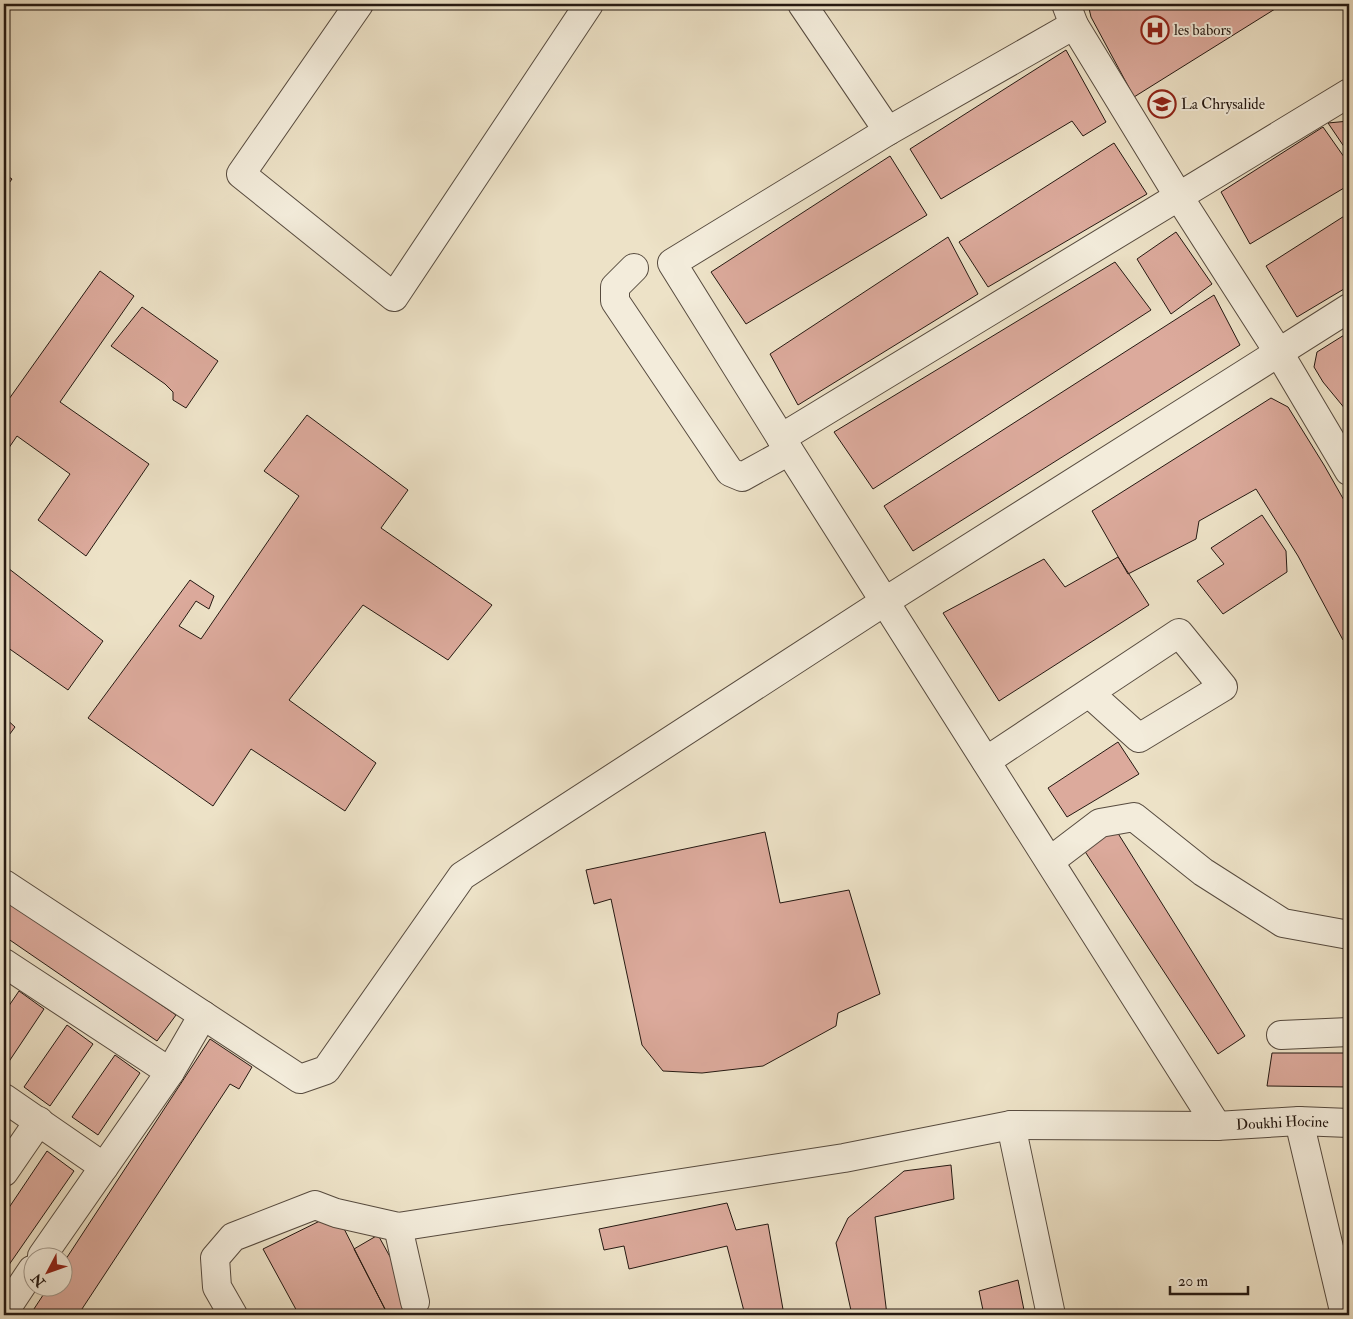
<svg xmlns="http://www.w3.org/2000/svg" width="1353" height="1319" font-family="'IM FELL Double Pica',serif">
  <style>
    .building { fill: #dcaa9c; stroke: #251912 }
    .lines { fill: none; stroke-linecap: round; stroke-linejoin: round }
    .minor-casing { stroke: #574b3f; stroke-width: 30 }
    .minor { stroke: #f3ecdb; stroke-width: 28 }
    .labels { text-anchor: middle; stroke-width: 4; stroke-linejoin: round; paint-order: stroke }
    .poi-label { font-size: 15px; fill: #251912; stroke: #f3ecdb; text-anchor: start }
    .street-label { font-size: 15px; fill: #251912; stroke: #f3ecdb }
  </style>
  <rect width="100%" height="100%" fill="#ede2c7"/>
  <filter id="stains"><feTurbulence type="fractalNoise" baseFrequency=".004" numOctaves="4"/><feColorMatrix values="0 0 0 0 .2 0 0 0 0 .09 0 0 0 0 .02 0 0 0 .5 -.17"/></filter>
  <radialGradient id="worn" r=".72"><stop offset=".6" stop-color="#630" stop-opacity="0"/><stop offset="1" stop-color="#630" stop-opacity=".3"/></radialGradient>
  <path class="building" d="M1088,4H1283L1134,97L1091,17Z
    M1066,50L1106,122L1083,136L1072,121L941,199L910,149Z
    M1349,121V154L1328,123Z
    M1323,127L1349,164V185L1250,244L1221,192Z
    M1114,143L1147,194L988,287L959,242Z
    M890,156L927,215L746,324L711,272Z
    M4,174L12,179L4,190Z
    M1349,213V286L1297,317L1266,266Z
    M1176,232L1212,284L1171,314L1137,259Z
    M948,237L978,294L798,405L770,354Z
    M1115,262L1151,310L873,489L834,432Z
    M100,271L134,296L60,402L149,464L86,556L38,520L70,474L17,436L4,455V406Z
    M1214,295L1240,345L913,551L884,506Z
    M142,307L218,361L186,408L173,400V392L165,384L111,346Z
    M1349,332V408L1346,410L1323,382L1314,367L1317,352Z
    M1271,398L1288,407L1324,465L1349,509V636L1343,640L1298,556L1256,489L1199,521L1196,539L1128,574L1092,511Z
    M307,415L408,490L381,528L492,605L448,660L363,605L289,700L376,763L345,811L251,749L213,806L88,718L190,580L214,596L209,609L196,601L179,626L201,639L299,496L264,471Z
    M1262,515L1286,551L1287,572L1223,614L1197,581L1224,564L1211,548Z
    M1118,557L1149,605L999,701L943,613L1044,559L1065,587Z
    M4,565L103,641L68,690L4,645Z
    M4,717L15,727L4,742Z
    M1118,742L1139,774L1067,817L1048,788Z
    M1114,827L1245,1036L1218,1054L1084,850Z
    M765,832L780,903L849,890L880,994L838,1013L836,1026L763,1066L702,1073L663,1071L642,1045L611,899L594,904L586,870Z
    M4,897L176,1015L157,1041L4,936Z
    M19,991L44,1009L4,1069V1013Z
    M67,1025L93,1044L50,1106L24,1087Z
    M210,1039L252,1067L239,1089L230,1084L78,1315H30L49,1286H62V1265Z
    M1272,1053H1349V1087L1267,1086Z
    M115,1055L140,1073L98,1135L72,1117Z
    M47,1151L74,1171L4,1272V1215Z
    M951,1165L954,1199L875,1217L887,1315H852L836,1243L848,1218L904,1171Z
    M727,1203L736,1230L768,1224L784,1315H760V1311L751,1315H745L727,1246L629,1269L624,1246L604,1250L599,1229Z
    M336,1213L388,1315H299L263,1249Z
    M378,1235L415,1302L394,1315H388L354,1249Z
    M1018,1280L1025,1315H984L979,1291Z"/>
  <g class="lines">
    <g class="minor-casing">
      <g id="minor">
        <path d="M359,4L241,174L394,297L589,4"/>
        <path d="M802,4L888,131"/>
        <path d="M1066,4L1074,25L1179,197L1279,353L1349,471"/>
        <path d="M1074,25L888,131L672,263L781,438L1217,1126"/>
        <path d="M634,268L615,287V301L730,472L742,477L789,451"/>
        <path d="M781,438L1349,93"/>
        <path d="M986,761L1179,633L1223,687L1139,738L1089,693"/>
        <path d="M1050,861L1100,823L1134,817L1203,872L1283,923L1349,935"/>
        <path d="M4,884L300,1079L326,1070L462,876L884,602L1349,308"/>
        <path d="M4,963L170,1072L42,1256"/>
        <path d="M1281,1035L1349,1032"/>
        <path d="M170,1072L203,1015"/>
        <path d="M4,1098L104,1167"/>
        <path d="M1299,1121L1345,1315"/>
        <path d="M1011,1125L1051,1315"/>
        <path d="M4,1172L39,1121"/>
        <path d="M398,1227L415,1302"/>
        <path d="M4,1312L32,1270"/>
        <path id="s1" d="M233,1315L217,1287L215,1258L233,1237L315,1205L336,1213L398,1227L844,1158L1011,1125L1217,1126L1299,1121L1349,1123"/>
      </g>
    </g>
    <use href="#minor" class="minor"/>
  </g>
  <defs>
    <g id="hospital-ring" transform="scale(1.4375)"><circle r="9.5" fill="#f3ecdb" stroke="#8f2418" stroke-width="1.5"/><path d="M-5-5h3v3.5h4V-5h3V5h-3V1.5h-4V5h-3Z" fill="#8f2418"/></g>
    <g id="school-ring" transform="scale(1.4375)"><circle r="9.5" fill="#f3ecdb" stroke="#8f2418" stroke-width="1.5"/><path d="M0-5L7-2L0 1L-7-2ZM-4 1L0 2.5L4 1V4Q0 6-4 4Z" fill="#8f2418"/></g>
  </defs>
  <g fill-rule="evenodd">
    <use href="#hospital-ring" x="1155" y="30"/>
    <use href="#school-ring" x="1162" y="104"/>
  </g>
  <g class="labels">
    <g class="poi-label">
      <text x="1174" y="35">les babors</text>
      <text x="1181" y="109">La Chrysalide</text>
    </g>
    <g class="street-label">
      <text dy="5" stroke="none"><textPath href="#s1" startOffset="1156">Doukhi Hocine</textPath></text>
    </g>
  </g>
  <rect width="1353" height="1319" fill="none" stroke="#ede2c7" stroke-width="20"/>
  <rect x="5" y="5" width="1343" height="1309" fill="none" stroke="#251912" stroke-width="2.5"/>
  <rect x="10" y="10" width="1333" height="1299" fill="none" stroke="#251912"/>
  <g transform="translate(48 1272) rotate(229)"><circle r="24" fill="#f3ecdb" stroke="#a1988b"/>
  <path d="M0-4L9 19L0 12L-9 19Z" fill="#8f2418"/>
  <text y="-8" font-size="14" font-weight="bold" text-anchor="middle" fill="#251912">N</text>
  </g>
  <path d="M1170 1286v8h78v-8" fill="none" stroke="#251912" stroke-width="2.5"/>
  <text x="1178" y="1286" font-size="15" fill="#251912" stroke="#f3ecdb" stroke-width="4" paint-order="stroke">20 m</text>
  <rect width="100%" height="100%" filter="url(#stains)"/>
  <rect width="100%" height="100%" fill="url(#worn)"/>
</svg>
